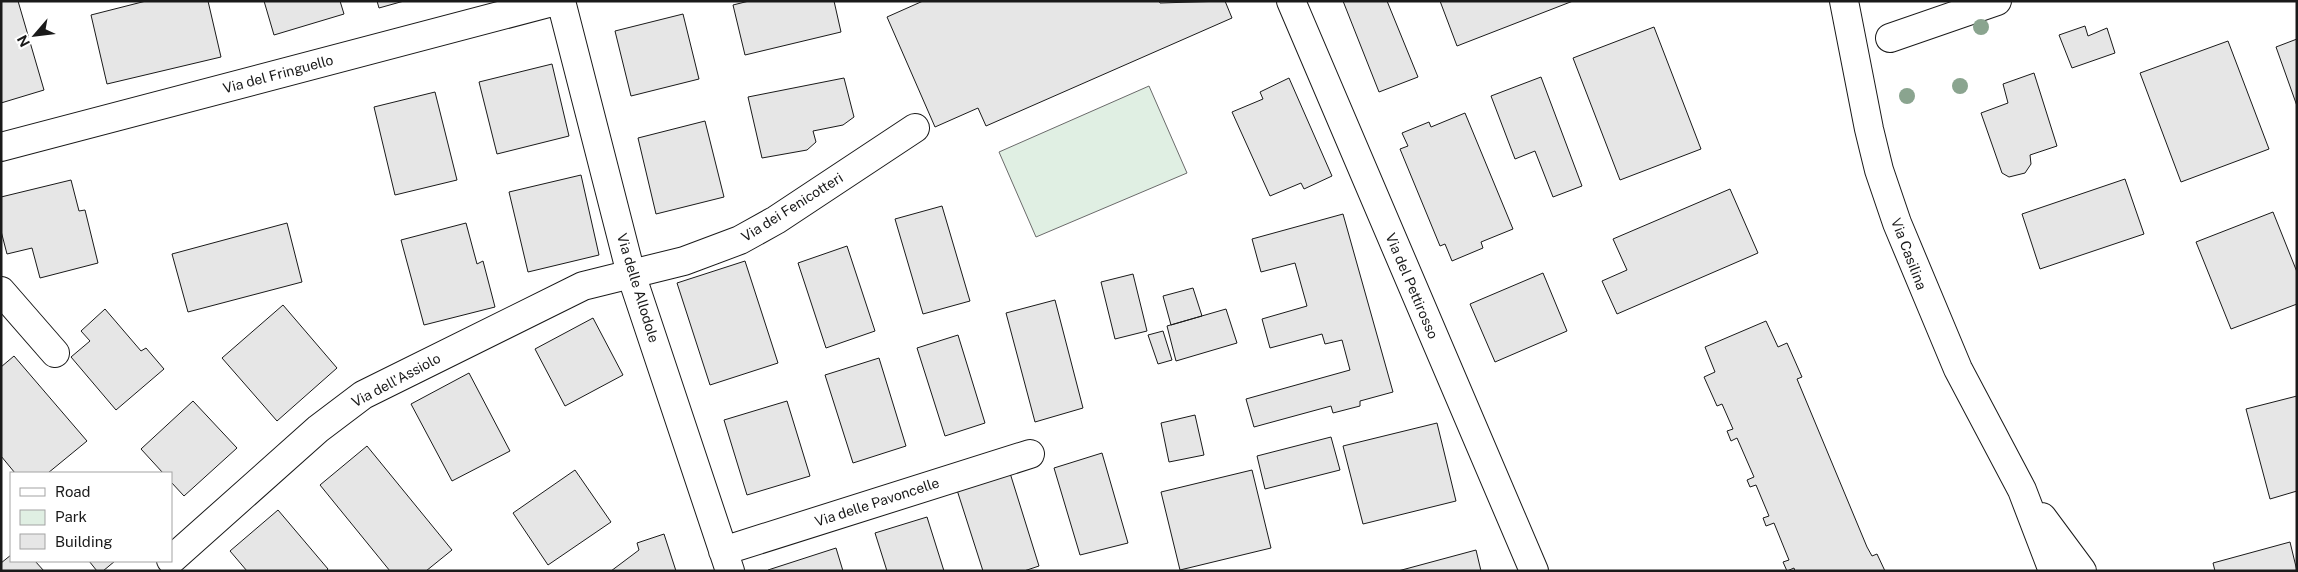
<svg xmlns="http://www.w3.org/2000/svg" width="2298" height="572" font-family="'Public Sans',sans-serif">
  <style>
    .green { fill: #e0efe3; stroke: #6a6a6a }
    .building { fill: #e6e6e6; stroke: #1a1a1a }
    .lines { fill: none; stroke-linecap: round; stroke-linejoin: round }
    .minor-casing { stroke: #1a1a1a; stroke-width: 30 }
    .major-casing { stroke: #1a1a1a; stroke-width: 30 }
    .minor { stroke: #fff; stroke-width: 28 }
    .major { stroke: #fff; stroke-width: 28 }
    .tree { fill: #8aa48f }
    .labels { text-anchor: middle; stroke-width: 4; stroke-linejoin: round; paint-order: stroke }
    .street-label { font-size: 14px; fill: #1a1a1a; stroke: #fff }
  </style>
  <rect width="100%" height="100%" fill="#fff"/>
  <path class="green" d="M1149,86L1187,173L1036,237L999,152Z"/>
  <path class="building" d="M1,1H18L44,90L1,103Z
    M146,1H208L221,57L107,84L91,15Z
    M264,1H340L344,14L274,35Z
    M377,1H404L379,8Z
    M749,1H834L841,32L745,55L733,5Z
    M923,1H1159L1160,3L1225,1L1232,18L986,126L978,108L935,127L887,17Z
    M1343,1H1387L1418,77L1379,92Z
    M1440,1H1573L1457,46Z
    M683,14L699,79L631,96L615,31Z
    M2085,26L2088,36L2107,28L2115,53L2072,68L2059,35Z
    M1654,27L1701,149L1620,180L1573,58Z
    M2297,39V106L2276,47Z
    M2228,41L2269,149L2181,182L2140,73Z
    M552,64L569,136L497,154L479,82Z
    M2034,73L2057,146L2030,155L2031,164L2025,173L2009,177L2002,173L1981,113L2008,103L2003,84Z
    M1541,77L1582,186L1553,197L1535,151L1515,159L1491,96Z
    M844,78L854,117L843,125L813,131L816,142L807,150L762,158L748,97Z
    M1289,78L1332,176L1304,189L1301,183L1270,196L1232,112L1263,99L1260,92Z
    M435,92L457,180L395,195L374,107Z
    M1465,113L1513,229L1481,242L1483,248L1452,261L1445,244L1440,246L1400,149L1408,146L1402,133L1429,122L1431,127Z
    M705,121L724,197L656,214L638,138Z
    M581,175L599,255L528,272L509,192Z
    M2125,179L2144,234L2040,269L2022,214Z
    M71,180L79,211L85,210L98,263L40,278L32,248L7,254L1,231V197Z
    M1730,189L1758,253L1617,314L1602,281L1627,270L1613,239Z
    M942,206L970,301L923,314L895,219Z
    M2273,212L2297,272V304L2231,329L2196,242Z
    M1343,214L1393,392L1360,401V406L1333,413L1331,406L1254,427L1246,399L1350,370L1342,340L1325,344L1322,334L1270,348L1262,319L1307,306L1295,263L1261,272L1252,239Z
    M287,223L302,282L188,312L172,254Z
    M466,223L477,264L483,261L495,307L424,325L401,240Z
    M847,246L875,331L826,348L798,263Z
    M745,261L778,363L710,385L677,283Z
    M1543,273L1567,331L1495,362L1470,304Z
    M1133,274L1147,331L1115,339L1101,282Z
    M1193,288L1202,316L1171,325L1163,296Z
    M1055,300L1083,408L1035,422L1006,313Z
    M283,305L337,368L277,421L222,358Z
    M105,309L141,351L146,348L164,369L116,410L71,357L90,341L81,331Z
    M1226,309L1237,343L1176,361L1167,326Z
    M593,318L623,375L565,406L535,349Z
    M1766,321L1778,347L1787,343L1802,377L1797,379L1867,547L1872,556L1877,554L1885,571H1795L1794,568L1787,571L1783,562L1789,560L1774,523L1766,526L1763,518L1769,516L1756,485L1750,487L1747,480L1754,477L1737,438L1731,441L1727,431L1733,429L1722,404L1717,406L1704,377L1715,372L1705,347Z
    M1163,331L1172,360L1158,364L1148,335Z
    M958,335L985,423L945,436L917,348Z
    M14,356L87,441L48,473H15L1,456V367Z
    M879,358L906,446L853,463L825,375Z
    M469,373L510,451L452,481L411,404Z
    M2297,396V491L2270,499L2246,409Z
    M193,401L237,448L184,496L171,482V473H163L141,449Z
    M787,401L810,476L747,495L724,420Z
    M1195,415L1204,455L1169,462L1161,423Z
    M1437,423L1456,501L1363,524L1343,446Z
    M1331,437L1340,470L1265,489L1257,456Z
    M367,446L452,550L426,571H390L320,485Z
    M1102,453L1128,543L1080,555L1054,468Z
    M575,470L611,522L548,565L513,513Z
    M1252,470L1271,548L1180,570L1161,492Z
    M1010,473L1039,566L1024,571H983L957,490Z
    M278,510L328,569L326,571H247L230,551Z
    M927,517L944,571H887L875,533Z
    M664,534L676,571H611L639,550L637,543Z
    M2290,542L2297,571H2215L2213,563Z
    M836,548L843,571H768V570Z
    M1476,550L1481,571H1398Z
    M11,555V561H35L44,571H1V563Z
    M89,561H115L103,571H97Z"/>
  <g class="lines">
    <g class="minor-casing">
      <path id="minor" d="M561,1L631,274L730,571
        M1291,1L1534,571
        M1890,38L1997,1
        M1,147L556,1
        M1,291L55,353
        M723,551L1030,454
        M171,560L318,429L363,395L583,286L684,261L740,240L776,220L915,128"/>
    </g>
    <g class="major-casing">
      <path id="major" d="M1844,1L1869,129L1879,170L1897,223L1958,369L2022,490L2053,571
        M2042,517L2082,571"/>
    </g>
    <use href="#minor" class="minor"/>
    <use href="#major" class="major"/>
  </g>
  <g class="tree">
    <circle cx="1981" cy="27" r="8"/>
    <circle cx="1960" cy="86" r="8"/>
    <circle cx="1907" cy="96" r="8"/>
  </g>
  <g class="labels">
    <g class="street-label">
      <text transform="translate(278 74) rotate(-15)" y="5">Via del Fringuello</text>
      <text transform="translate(792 207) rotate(-32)" y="5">Via dei Fenicotteri</text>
      <text transform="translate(1909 254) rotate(69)" y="5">Via Casilina</text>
      <text transform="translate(1412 286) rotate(67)" y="5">Via del Pettirosso</text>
      <text transform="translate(638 288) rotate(73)" y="5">Via delle Allodole</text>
      <text transform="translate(396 380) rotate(-28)" y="5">Via dell'Assiolo</text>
      <text transform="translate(877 502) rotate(-18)" y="5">Via delle Pavoncelle</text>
    </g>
  </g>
  <rect width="2298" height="572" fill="none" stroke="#1a1a1a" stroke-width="5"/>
  <rect x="10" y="472" width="162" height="90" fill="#ffffff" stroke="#a3a3a3"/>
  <rect x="20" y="488" width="25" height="8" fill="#ffffff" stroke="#a3a3a3"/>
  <text x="55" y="497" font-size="15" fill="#1a1a1a">Road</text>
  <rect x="20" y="510" width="25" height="15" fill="#e0efe3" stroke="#a3a3a3"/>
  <text x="55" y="522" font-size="15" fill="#1a1a1a">Park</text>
  <rect x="20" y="534" width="25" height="15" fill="#e6e6e6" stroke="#a3a3a3"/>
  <text x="55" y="547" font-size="15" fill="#1a1a1a">Building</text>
  <g transform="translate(35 35) rotate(242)" stroke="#ffffff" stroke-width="4" paint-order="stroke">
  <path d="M0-4L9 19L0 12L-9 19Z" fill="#1a1a1a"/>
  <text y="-8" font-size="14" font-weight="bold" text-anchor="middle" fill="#1a1a1a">N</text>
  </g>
</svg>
